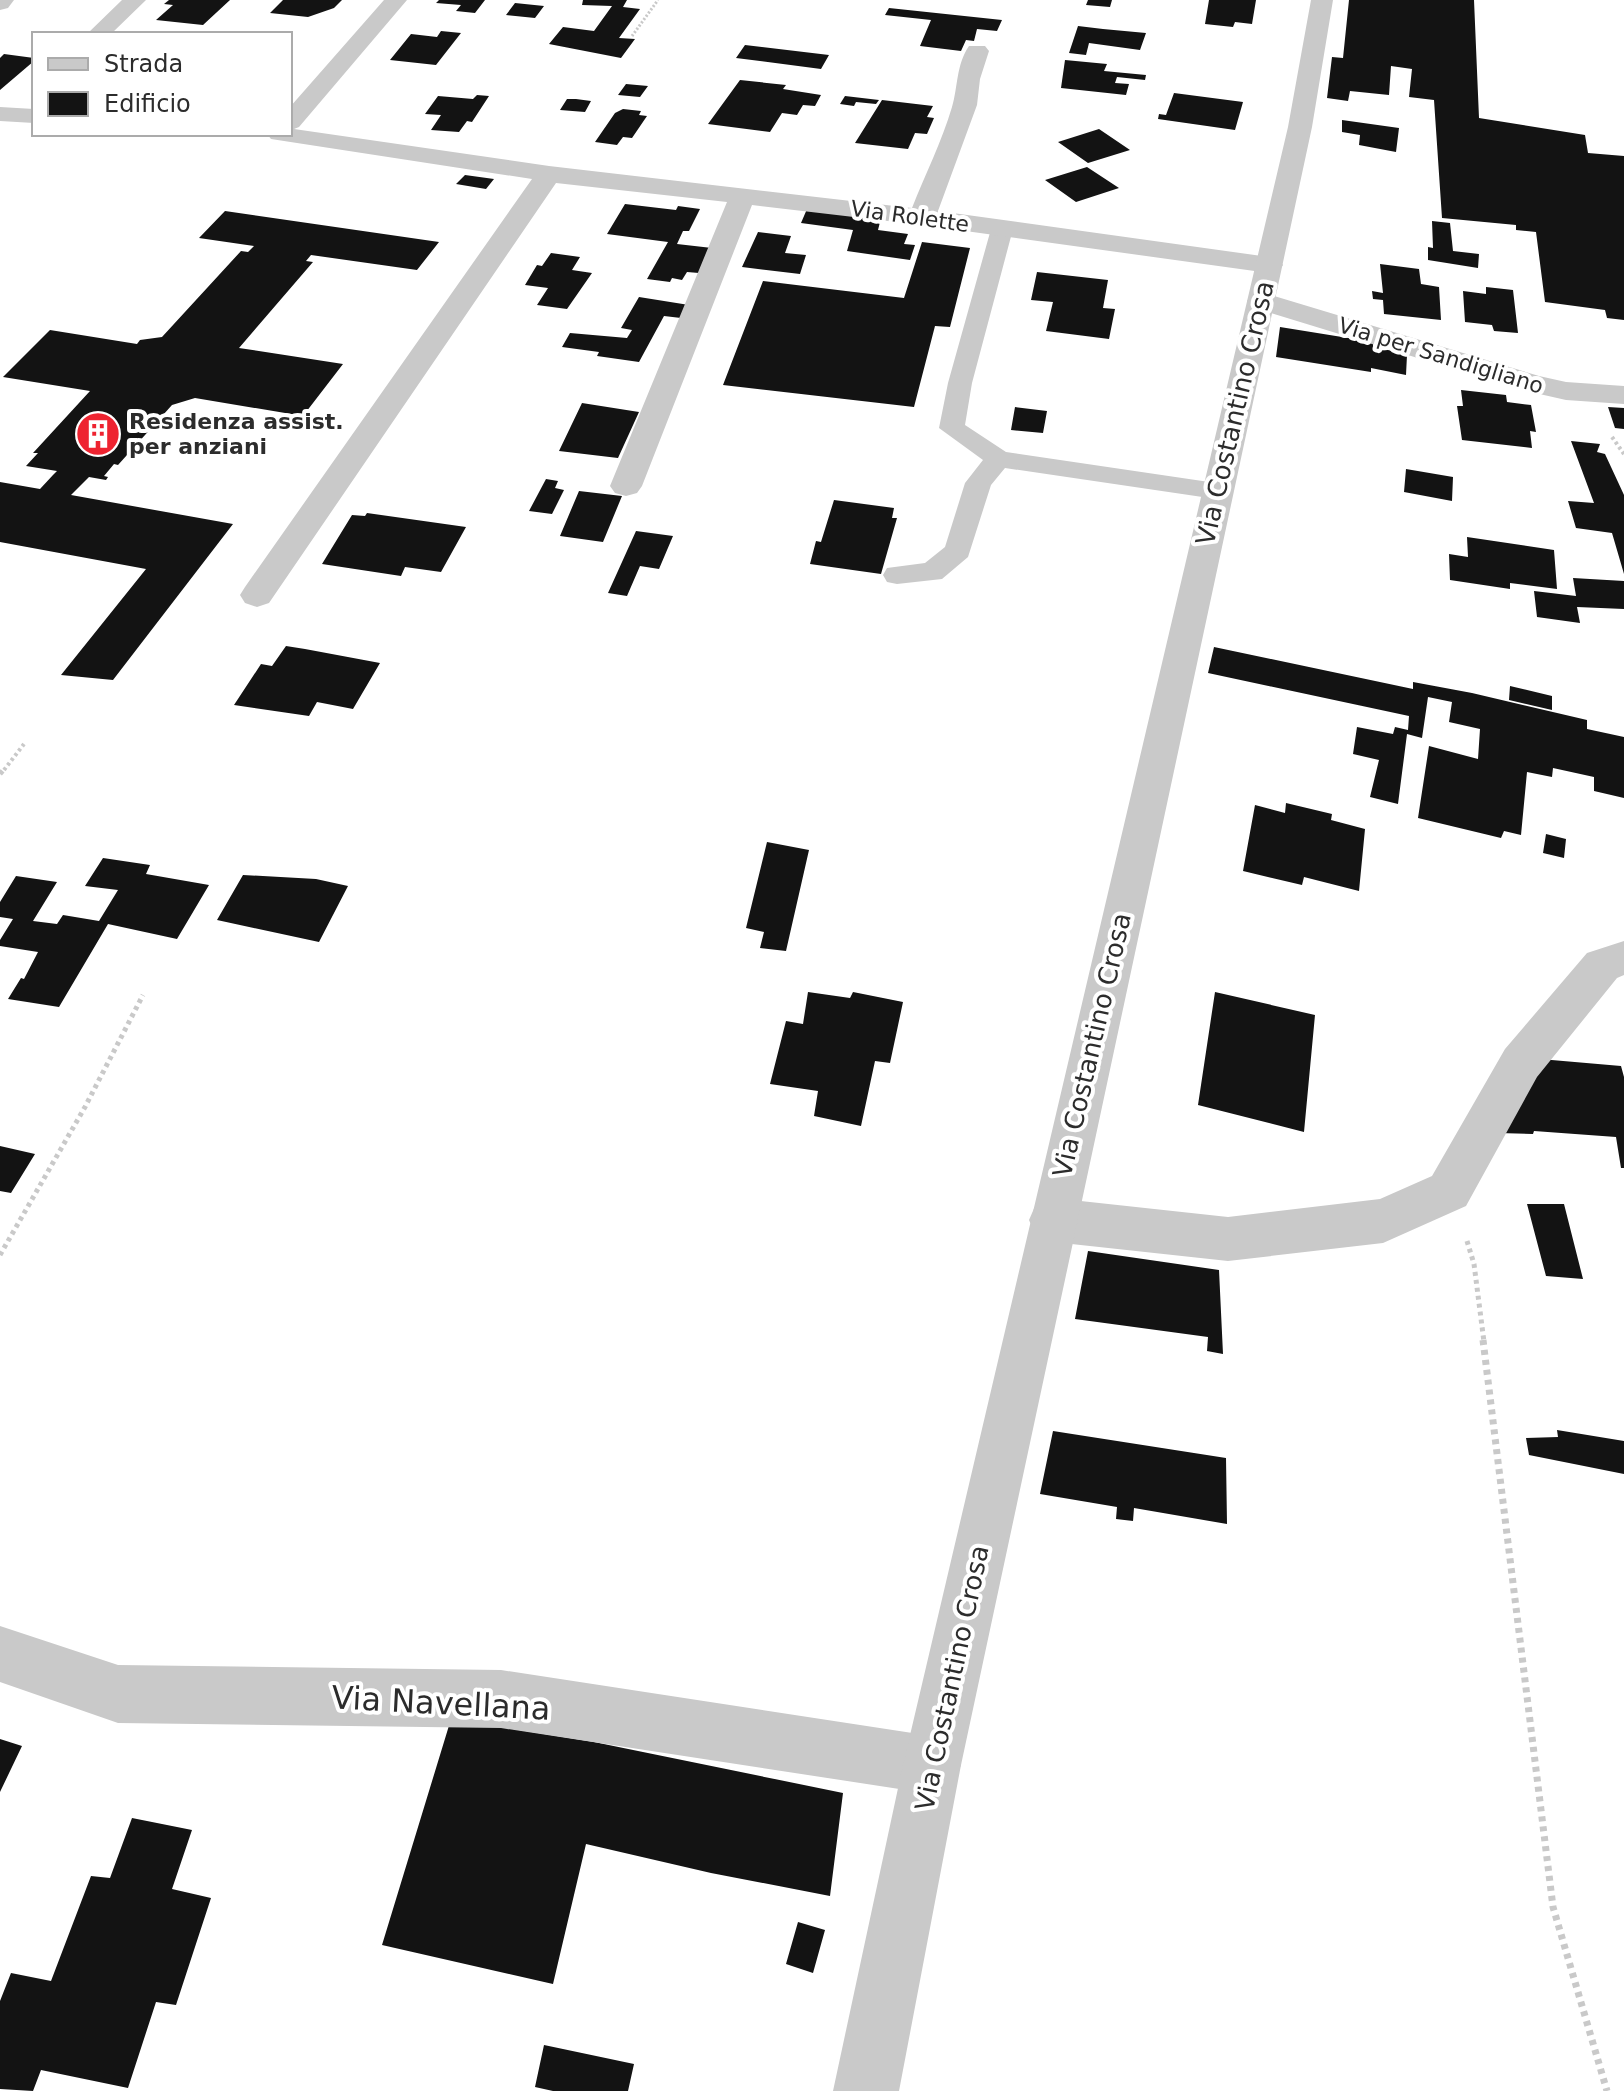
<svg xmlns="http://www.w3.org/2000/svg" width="1624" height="2091" font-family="'DejaVu Sans',sans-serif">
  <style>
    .building { fill: #131313 }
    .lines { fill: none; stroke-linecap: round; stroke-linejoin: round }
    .path-far3 { stroke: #c9c9c9; stroke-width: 3; stroke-dasharray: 2 2; stroke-linecap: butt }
    .path-far2 { stroke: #c9c9c9; stroke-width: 4; stroke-dasharray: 3 3; stroke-linecap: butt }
    .path-far1 { stroke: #c9c9c9; stroke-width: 5; stroke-dasharray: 4 4; stroke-linecap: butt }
    .path { stroke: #c9c9c9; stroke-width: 7; stroke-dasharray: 5 5; stroke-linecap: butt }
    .service { fill: #c9c9c9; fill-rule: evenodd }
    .minor { fill: #c9c9c9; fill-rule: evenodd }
    .tertiary { fill: #c9c9c9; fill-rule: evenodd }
    .labels { text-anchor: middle; stroke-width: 8; stroke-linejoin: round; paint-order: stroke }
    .far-street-label { font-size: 22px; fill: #2c2c2c; stroke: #fff }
    .far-poi-label { font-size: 22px; font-weight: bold; fill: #2c2c2c; stroke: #fff; text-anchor: start }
    .street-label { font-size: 26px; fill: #2c2c2c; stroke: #fff }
    .near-street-label { font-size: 32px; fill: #2c2c2c; stroke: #fff }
  </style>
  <rect width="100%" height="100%" fill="#fff"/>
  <path class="building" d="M169,0H230L203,25L156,20L173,5L164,4Z
    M283,0H342L334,8L308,17L270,13Z
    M439,0H485L475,13L456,11L461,5L436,3Z
    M583,0H627L623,7L640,9L619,38L635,39L621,58L549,44L563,27L594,31L612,6L582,5Z
    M1088,0H1112L1110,7L1086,5Z
    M1209,0H1256L1252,24L1235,22L1233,27L1205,24Z
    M1349,0H1474L1479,118L1585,135L1588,153L1624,156V320L1607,318L1605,310L1545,302L1536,232L1516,230V225L1442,218L1434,100L1409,97L1412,69L1391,66L1389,95L1350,91L1348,101L1327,98L1332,57L1343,58Z
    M515,3L544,6L535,18L506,15Z
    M889,8L1002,20L997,31L977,29L974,41L966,40L961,51L920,46L931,20L885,15Z
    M1078,26L1103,29L1146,33L1140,50L1089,43L1086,55L1069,53Z
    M441,31L461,33L436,65L390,60L411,34L437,37Z
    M745,45L829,55L821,69L736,58Z
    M4,54L34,58V61L0,90V58Z
    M1065,60L1107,64L1104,71L1146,75L1145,80L1117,77L1115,83L1129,84L1126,95L1061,88Z
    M740,80L786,85L783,89L821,95L815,106L803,105L797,115L782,113L770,132L708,124Z
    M626,84L648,86L640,97L618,95Z
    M1174,93L1243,102L1235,130L1158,119L1159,114L1166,115Z
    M477,95L489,96L472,122L467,121L459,132L431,130L441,115L425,114L438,96L473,99Z
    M845,96L879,100L876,104L856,102L854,106L840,104Z
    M567,99H576L591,101L585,112L560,110Z
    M882,100L933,106L927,117L934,118L927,134L915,133L908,149L855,143Z
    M623,109L641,111L639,115L647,116L632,138L623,137L617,145L595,142L615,113Z
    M1342,120L1399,128L1396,152L1359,145L1360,135L1342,132Z
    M1099,129L1130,150L1088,163L1058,142Z
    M1087,167L1119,188L1076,202L1045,180Z
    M465,175L494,179L486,189L456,184Z
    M625,204L676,210L678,206L700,209L689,231H683L677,244L712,248L699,273L687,272L682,280L672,278L670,282L647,279L668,242L607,234Z
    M807,209L881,218L878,230L908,234L904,244L915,245L910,260L847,251L853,230L801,223Z
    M225,211L439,242L417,270L311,255L306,261L313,262L239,348L343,364L303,416L195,398L172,405L118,465L114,464L104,476L108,477L106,480L89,477L71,495L233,524L113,680L61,675L146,569L0,542V482L40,489L53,475L57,471L26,466L38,453H33L90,391L3,377L50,330L137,344L140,340L162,337L241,251L248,252L254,246L199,238Z
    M1432,221L1450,223L1453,251L1479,254L1478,268L1428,260V247L1433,248Z
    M758,232L791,236L785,253L806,255L800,274L742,267Z
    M922,242L970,248L950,327L935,326L914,407L723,385L763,281L904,298Z
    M551,253L580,257L572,270L592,273L567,309L537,305L548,288L525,285L537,265L542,266Z
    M1380,264L1419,269L1421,284L1439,287L1441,320L1384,314L1383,300L1373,299L1372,291L1383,293Z
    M1037,272L1108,280L1103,308L1115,309L1109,339L1046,331L1053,302L1031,300Z
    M1486,287L1513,290L1518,333L1494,331L1492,325L1465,322L1463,291L1486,294Z
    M639,297L689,305L681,318L664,316L639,362L597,356L599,352L562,347L570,333L627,338L632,330L621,328Z
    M1280,327L1373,342V346L1407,355L1406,375L1371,368V372L1276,357Z
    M1461,390L1506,395L1507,402L1531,405L1536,432L1530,431L1532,448L1462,440L1457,406H1463Z
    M582,403L639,412L618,458L559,451Z
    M1015,407L1047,411L1043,433L1011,430Z
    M1608,407L1624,408V429L1615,428Z
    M1571,441L1600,444L1597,452L1605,454L1624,495V574L1612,533L1576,528L1568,501L1594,503Z
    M1406,469L1453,477L1452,501L1404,492Z
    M546,479L558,481L555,488L564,490L552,514L529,511Z
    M579,491L622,496L603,542L560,536Z
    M834,500L894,508L892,518H897L881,574L810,564L816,541L821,542Z
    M367,513L466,527L441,572L405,567L401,576L322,564L352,515L365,516Z
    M636,531L673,536L659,569L640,566L627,596L608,593Z
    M1467,537L1554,550L1557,589L1510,583V589L1450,580L1449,554L1468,557Z
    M1573,578L1624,581V609L1577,607L1580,623L1537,617L1534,591L1576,596Z
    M286,646L305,649L380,663L353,709L317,702L309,716L234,705L261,664L272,666Z
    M1214,647L1413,689V682L1472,693L1587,720V729L1624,737V798L1594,791V777L1553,768L1552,777L1527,772L1521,835L1504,831L1501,838L1418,818L1429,746L1478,759L1480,729L1449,722L1452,702L1428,697L1422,738L1407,734L1398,804L1370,797L1379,760L1353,754L1357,727L1393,734L1395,727L1408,730L1409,716L1208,673Z
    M1510,686L1552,696V710L1509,700Z
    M1286,803L1332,814L1331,820L1365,829L1359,891L1304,877L1302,885L1243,871L1255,805L1285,813Z
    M1546,834L1566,839L1564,858L1543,853Z
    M767,842L809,850L786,951L760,948L764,932L746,928Z
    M103,858L150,865L146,874L209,885L177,939L108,924L59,1007L8,999L21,978L24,979L38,952L0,946V940L13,919L0,917V902L16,876L57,882L33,921L57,924L63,915L99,921L118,890L85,886Z
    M243,875L316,879L348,886L319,942L217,920Z
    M808,992L850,998L853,992L903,1002L890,1063L875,1061L861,1126L814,1116L818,1091L770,1084L786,1021L803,1024Z
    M1215,992L1315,1015L1304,1132L1198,1105Z
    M1540,1059L1621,1066L1624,1077V1168H1621L1616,1137L1534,1131L1533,1134L1498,1133Z
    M0,1146L35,1154L11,1193L0,1191Z
    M1527,1204H1564L1583,1279L1546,1276Z
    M1088,1251L1219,1270L1223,1354L1207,1351L1208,1337L1075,1319Z
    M1557,1430L1624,1441V1474L1529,1455L1526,1438L1558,1437Z
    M1053,1431L1226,1458L1227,1524L1134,1508L1133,1521L1116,1519L1117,1507L1040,1494Z
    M451,1719L594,1742L843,1793L830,1896L711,1873L586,1844L553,1984L382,1945Z
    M0,1739L22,1746L0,1792Z
    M132,1818L192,1830L172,1889L211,1898L176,2005L156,2002L128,2088L41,2070L33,2091L0,2089V2001L11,1973L51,1981L91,1876L110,1878Z
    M798,1922L825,1930L813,1973L786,1964Z
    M544,2045L634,2064L628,2091H553L535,2087Z"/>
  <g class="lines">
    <path class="path-far3" d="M632,36L658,0"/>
    <path class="path-far2" d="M1612,437L1624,454
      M4,770L24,744"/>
    <path class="path-far1" d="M0,774L5,768
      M1467,1241L1474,1264L1484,1342
      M0,1255L85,1107L143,995"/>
    <path class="path" d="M1483,1340L1553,1907L1607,2091"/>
    <path class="service" d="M1002,222L1013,229L972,383L965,425L1006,452L1216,483L1225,485L1229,491L1225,497L1216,499L1005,468L991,485L968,557L942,579L897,584L887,582L883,575L887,568L925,563L945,547L965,483L983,460L939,428L948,383L991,229Z"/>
    <path class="minor" d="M0,0H14L8,8L0,10Z
      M122,0H146L111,34H87Z
      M384,0H407L299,127L294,129L549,166L912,208C925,175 942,141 952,107C958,87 956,65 969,46H985L989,51L980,79L977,105L938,211L1269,257L1279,259L1283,265L1279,271L1269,273L922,225L752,205L642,486L637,493L626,496L615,493L610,486L727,202L556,183L269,603L257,607L245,603L240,595L245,587L532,179L271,139L267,134H290V107Z
      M0,107L34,109V123L0,121Z
      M1261,292L1539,376L1566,382L1624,386V404L1566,400L1522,390L1251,307L1247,301L1251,295Z
      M1624,941V975L1617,978L1537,1077L1466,1206L1383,1243L1228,1261L1053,1242L1036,1236L1029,1220L1036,1204L1053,1198L1228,1217L1380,1199L1432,1176L1505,1049L1587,953Z
      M0,1626L118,1665L501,1670L932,1736L953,1744L961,1765L953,1786L932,1794L501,1728L118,1723L0,1682Z"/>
    <path class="tertiary" d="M1311,0H1333L1312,127L961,1765L899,2091H833L903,1765L1288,127Z"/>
  </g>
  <defs>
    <g id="building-disc" transform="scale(2.3)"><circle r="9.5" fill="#ee2330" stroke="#fff"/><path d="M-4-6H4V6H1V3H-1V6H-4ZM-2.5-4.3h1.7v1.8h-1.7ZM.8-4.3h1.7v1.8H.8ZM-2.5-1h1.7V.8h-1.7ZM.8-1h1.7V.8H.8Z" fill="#fff"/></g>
  </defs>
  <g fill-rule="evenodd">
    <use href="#building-disc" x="98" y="434"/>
  </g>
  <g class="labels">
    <g class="far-street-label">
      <text transform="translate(910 216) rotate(8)" y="8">Via Rolette</text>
      <text transform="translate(1441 355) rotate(17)" y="8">Via per Sandigliano</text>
    </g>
    <g class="far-poi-label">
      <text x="129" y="429">Residenza assist.<tspan x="129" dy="25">per anziani</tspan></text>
    </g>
    <g class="street-label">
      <text transform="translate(1235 413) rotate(-77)" y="9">Via Costantino Crosa</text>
      <text transform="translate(1092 1045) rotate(-77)" y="9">Via Costantino Crosa</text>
      <text transform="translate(952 1678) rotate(-78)" y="9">Via Costantino Crosa</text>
    </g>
    <g class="near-street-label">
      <text transform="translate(441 1703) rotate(3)" y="11">Via Navellana</text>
    </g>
  </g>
  <rect x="32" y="32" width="260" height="104" fill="#ffffff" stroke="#ababab" stroke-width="2"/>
  <rect x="48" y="58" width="40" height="12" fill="#c9c9c9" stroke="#ababab" stroke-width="2"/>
  <text x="104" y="72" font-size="24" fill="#2c2c2c">Strada</text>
  <rect x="48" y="92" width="40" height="24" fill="#131313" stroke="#ababab" stroke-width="2"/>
  <text x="104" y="112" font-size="24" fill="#2c2c2c">Edificio</text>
</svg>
